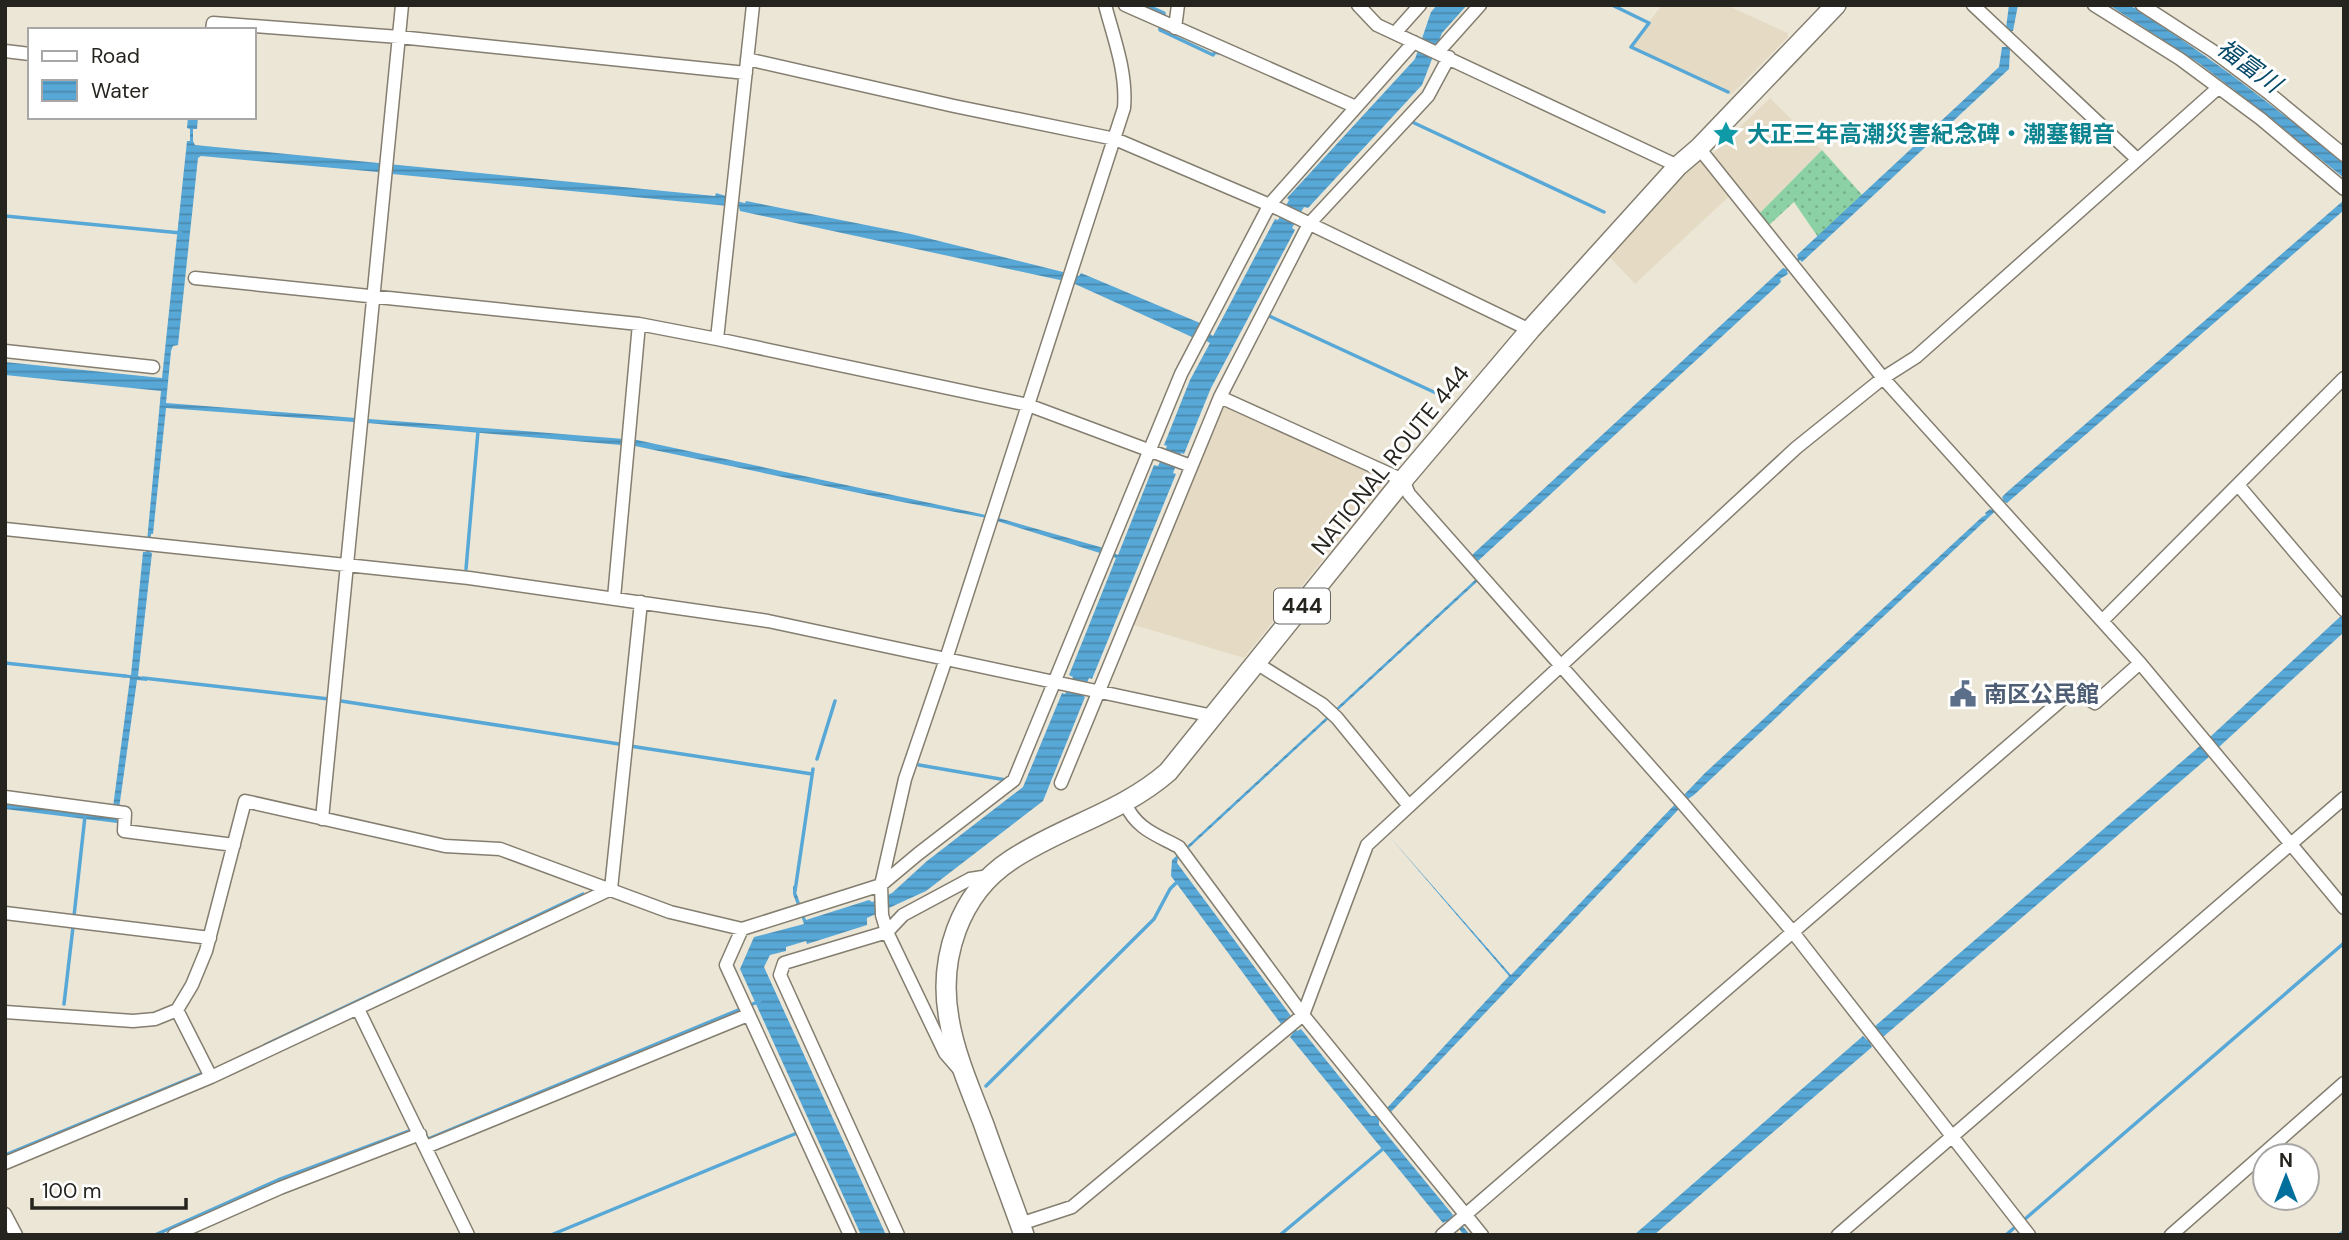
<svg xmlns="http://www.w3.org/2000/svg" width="2349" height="1240" font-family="'DM Sans','Noto Sans JP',sans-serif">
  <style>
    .built { fill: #e5dbc5 }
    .grass { fill: url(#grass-dots) }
    .water { fill: url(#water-rules) }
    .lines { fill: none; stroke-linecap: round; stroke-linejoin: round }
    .stream { stroke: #58a8d7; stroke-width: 3.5 }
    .minor-casing { stroke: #847e70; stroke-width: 15 }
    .trunk-casing { stroke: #847e70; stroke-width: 22 }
    .minor { stroke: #fff; stroke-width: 12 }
    .trunk { stroke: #fff; stroke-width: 19 }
    .labels { text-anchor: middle; stroke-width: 6; stroke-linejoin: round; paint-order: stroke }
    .shield { fill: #fff; stroke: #676662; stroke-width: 2 }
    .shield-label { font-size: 21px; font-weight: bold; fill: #26241e }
    .culture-label { font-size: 23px; font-weight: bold; fill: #0d838f; stroke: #fff; text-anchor: start }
    .street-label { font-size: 23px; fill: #26241e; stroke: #fff }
    .service-label { font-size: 23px; font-weight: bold; fill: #4e5e75; stroke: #fff; text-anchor: start }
    .water-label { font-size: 24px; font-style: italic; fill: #044868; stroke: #fff }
  </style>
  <defs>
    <pattern id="grass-dots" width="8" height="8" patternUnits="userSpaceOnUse" patternTransform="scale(1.75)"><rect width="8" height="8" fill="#8cd1a5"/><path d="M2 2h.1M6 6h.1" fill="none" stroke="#79b38e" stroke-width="1.8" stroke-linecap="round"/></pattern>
    <pattern id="water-rules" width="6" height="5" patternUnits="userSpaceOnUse" patternTransform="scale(1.75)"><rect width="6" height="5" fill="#58a8d7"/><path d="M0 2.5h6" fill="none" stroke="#4989ae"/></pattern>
  </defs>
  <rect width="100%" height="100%" fill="#ece6d6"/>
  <path class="built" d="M1662,5H1726L1788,33V37L1731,95L1728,94L1629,48Z
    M1770,98L1822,150L1758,215L1736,190L1635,284L1608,255L1638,219L1696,161L1711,155Z
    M1222,403L1390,476L1244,658L1131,624Z"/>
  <path class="grass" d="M1822,150L1864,197L1820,240L1794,202L1769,225L1758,215Z"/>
  <path class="water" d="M1437,5H1467L1442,33L1422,85L1308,208L1304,207L1292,228L1295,230L1211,388L1184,454L1181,453L1173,473L1176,474L1092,679L1089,678L1082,695L1085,697L1043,801L926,891L867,918V925L807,944L806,941L786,947V951L770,955L764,967L886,1235H861L740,969L754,937L804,924L793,894V886L797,887L796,892L806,920L869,900L872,902L892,893L927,861L1023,787L1062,693L1065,694L1073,677L1069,675L1116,558L987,518L897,501L635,446V444L622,443L621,445L367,423L166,408L153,534H151L150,552L152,553L138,676L147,678V681L137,680L117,823L5,809V803L113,807L130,678L121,677V674L131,675L143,552H146L161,391L5,375V362L162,378L187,141H190V129L187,128L188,117H198L197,129H193V141L195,145L715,196L716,193L726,196V199L745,203L746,201L911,234L1079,276L1081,273L1200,323L1192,337L1075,284L1060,280L740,211L739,207L392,174V172L379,170L378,172L201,156L198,158L178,345L173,346L171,351L166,403L637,440L995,517L1100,547L1118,555L1154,465L1158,466L1167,446L1164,445L1190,380L1210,343L1203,339L1207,332L1213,336L1275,219L1278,220L1289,200L1287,198L1415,59L1431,12Z
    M2009,5H2018L2013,31H2011L2009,69L1802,262L1800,260L1787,271L1788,274L1780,279L1781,282L1478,561L1476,560L1479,580L1178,858L1177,863L1291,1016L1288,1018L1297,1031L1301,1029L1371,1116H1377L1387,1108L1509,976L1389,836L1511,975L1705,773L1982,517L1986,515L1985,513L1990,509L1992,510L2003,499L2002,497L2007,492L2344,200V210L2007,503L2005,502L1694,795L1679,805L1678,810L1391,1112L1389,1110L1379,1119V1125L1453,1215L1451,1218L1461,1224L1470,1235H1464L1459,1229L1446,1221L1443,1223L1290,1037L1293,1033L1284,1022L1281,1024L1171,876L1172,860L1476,579L1472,555L1783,268L1786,269L1798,258L1797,255L1999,67L2002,47H2006L2009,28H2006Z
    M2109,5H2129L2134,8L2137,5L2139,7L2138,11C2211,57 2278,109 2344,164V178L2251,103L2200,64Z
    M2342,615L2344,632L2219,747L2215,743L2206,751L2210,756L1883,1037L1880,1035L1870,1043L1872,1047L1654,1235H1634L1863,1036L1867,1040L1877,1031L1874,1027L2201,745L2204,749L2213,741L2210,737Z"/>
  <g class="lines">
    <path class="stream" d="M1146,5L1164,13V17
      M1612,5L1649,23L1631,47L1728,92
      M1160,26V30L1213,55L1215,52L1219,53
      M1410,121L1604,212
      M5,216L181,233
      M1267,315L1449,399
      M466,569L478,431
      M5,663L125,676
      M143,678L329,699
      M341,701L619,744
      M630,746L812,774
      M817,759L835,701
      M919,765L1006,780
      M795,891L813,769
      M74,916L85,816
      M64,1004L73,927
      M265,1045L583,894
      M986,1086L1154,919L1170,889L1177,882
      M424,1132L428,1139L760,1001
      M5,1155L203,1073
      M2025,1219L2344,943
      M155,1235L278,1180L412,1130
      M551,1235L797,1133
      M1280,1235L1384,1148
      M2006,1235L2014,1228
      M2339,1235L2344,1231"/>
    <g class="minor-casing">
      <path id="minor" d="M1125,5L1356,107
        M1358,5L1377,25L1678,166
        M1973,5L2137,159
        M2094,5L2180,59L2261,119L2344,189
        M2142,5L2213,51L2270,94L2344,155
        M1175,28L1178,5
        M212,30L213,23L399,37L746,73
        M1395,33L1420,5
        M5,51L30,54
        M1438,52L1480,5
        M747,59L954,106L1115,139L1279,209L1530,330
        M1699,148L1883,378L2140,663L2344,908
        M195,278L639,324L717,339L1028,405L1191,466
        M717,339L753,5
        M5,351L153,367
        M1220,397L1403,480L1409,494L1684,805L1792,931L2029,1235
        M2238,485L2344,610
        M5,529L469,578L768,621L1213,716
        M614,598L639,324
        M2102,621L2344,378
        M1256,663L1322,704L1337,718L1409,806
        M1061,783L1220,397L1309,224L1428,96L1449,57
        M5,797L125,813L124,831L234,845
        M1125,803C1136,829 1157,835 1179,847L1303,1015L1482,1235
        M322,819L402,5
        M611,889L641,602
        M5,913L210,938
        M742,929L726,965L850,1235
        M358,1009L468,1235
        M177,1010L211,1077
        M5,1012L133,1021L155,1019L177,1010L192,985L206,951L245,801L445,846L500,849L670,912L742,929L881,885L918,854L1014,780L1181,374L1270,204L1414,42
        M958,1068L945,1053L887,932L882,915L881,885L905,779L946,659L1124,108C1127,72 1114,39 1105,5
        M426,1147L748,1015
        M5,1163L211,1077L611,889
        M5,1214L16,1235
        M1020,1224L1072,1207L1303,1015L1367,845L1796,448L1883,378L1916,357L2218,88
        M174,1235L280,1188L420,1134
        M898,1235L780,975L784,963L887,932L903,915L970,879L989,876
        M1442,1235L2073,690L2095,703L2140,663
        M1838,1235L2344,798
        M2171,1235L2344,1083"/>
    </g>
    <g class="trunk-casing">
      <path id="trunk" d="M1024,1235C1011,1198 997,1162 984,1125C971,1091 955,1055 949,1019C938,959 959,894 1011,860C1062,826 1121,813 1168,772L1403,480L1530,330L1678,166L1699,148L1836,5"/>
    </g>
    <use href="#minor" class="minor"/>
    <use href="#trunk" class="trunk"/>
  </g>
  <defs>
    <g id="sight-bare" transform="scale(2.1)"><path d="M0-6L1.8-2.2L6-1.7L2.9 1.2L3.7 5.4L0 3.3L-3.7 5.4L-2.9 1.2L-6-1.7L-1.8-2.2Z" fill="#0f9aa8" stroke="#fff" stroke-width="2.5" paint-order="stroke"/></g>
    <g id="civic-bare" transform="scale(2.1)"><path d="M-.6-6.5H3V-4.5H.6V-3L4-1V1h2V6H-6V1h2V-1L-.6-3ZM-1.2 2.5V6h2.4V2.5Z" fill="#5c6f8a" stroke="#fff" stroke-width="2.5" paint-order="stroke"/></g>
  </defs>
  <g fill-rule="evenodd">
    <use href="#sight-bare" x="1726" y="134"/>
    <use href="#civic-bare" x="1963" y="694"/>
  </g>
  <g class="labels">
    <rect class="shield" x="1274" y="588.5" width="56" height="35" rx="5"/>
    <g class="shield-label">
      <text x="1302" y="613">444</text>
    </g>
    <g class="culture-label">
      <text x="1747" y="142">大正三年高潮災害紀念碑・潮塞観音</text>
    </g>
    <g class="street-label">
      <text transform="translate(1390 460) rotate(-51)" y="8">NATIONAL ROUTE 444</text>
    </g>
    <g class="service-label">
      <text x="1984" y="702">南区公民館</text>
    </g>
    <g class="water-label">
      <text transform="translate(2249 66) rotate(36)" y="8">福富川</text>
    </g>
  </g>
  <rect width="2349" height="1240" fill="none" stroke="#26241e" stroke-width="14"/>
  <rect x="28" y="28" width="228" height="91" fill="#ffffff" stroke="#a8a7a5" stroke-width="2"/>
  <rect x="42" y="51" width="35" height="10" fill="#ffffff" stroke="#a8a7a5" stroke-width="2"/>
  <text x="91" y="63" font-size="21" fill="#26241e">Road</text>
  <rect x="42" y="80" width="35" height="21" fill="url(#water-rules)" stroke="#a8a7a5" stroke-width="2"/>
  <text x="91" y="98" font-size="21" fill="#26241e">Water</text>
  <g transform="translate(2286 1177)"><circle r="33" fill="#ffffff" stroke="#a8a7a5" stroke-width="2"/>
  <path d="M0-5L12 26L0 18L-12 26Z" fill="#006f9b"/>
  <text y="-10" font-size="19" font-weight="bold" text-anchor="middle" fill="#26241e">N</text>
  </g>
  <path d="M32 1198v10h154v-10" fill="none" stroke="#26241e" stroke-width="3.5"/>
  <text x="42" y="1198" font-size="21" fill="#26241e" stroke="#ffffff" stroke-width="5" paint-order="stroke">100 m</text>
</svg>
